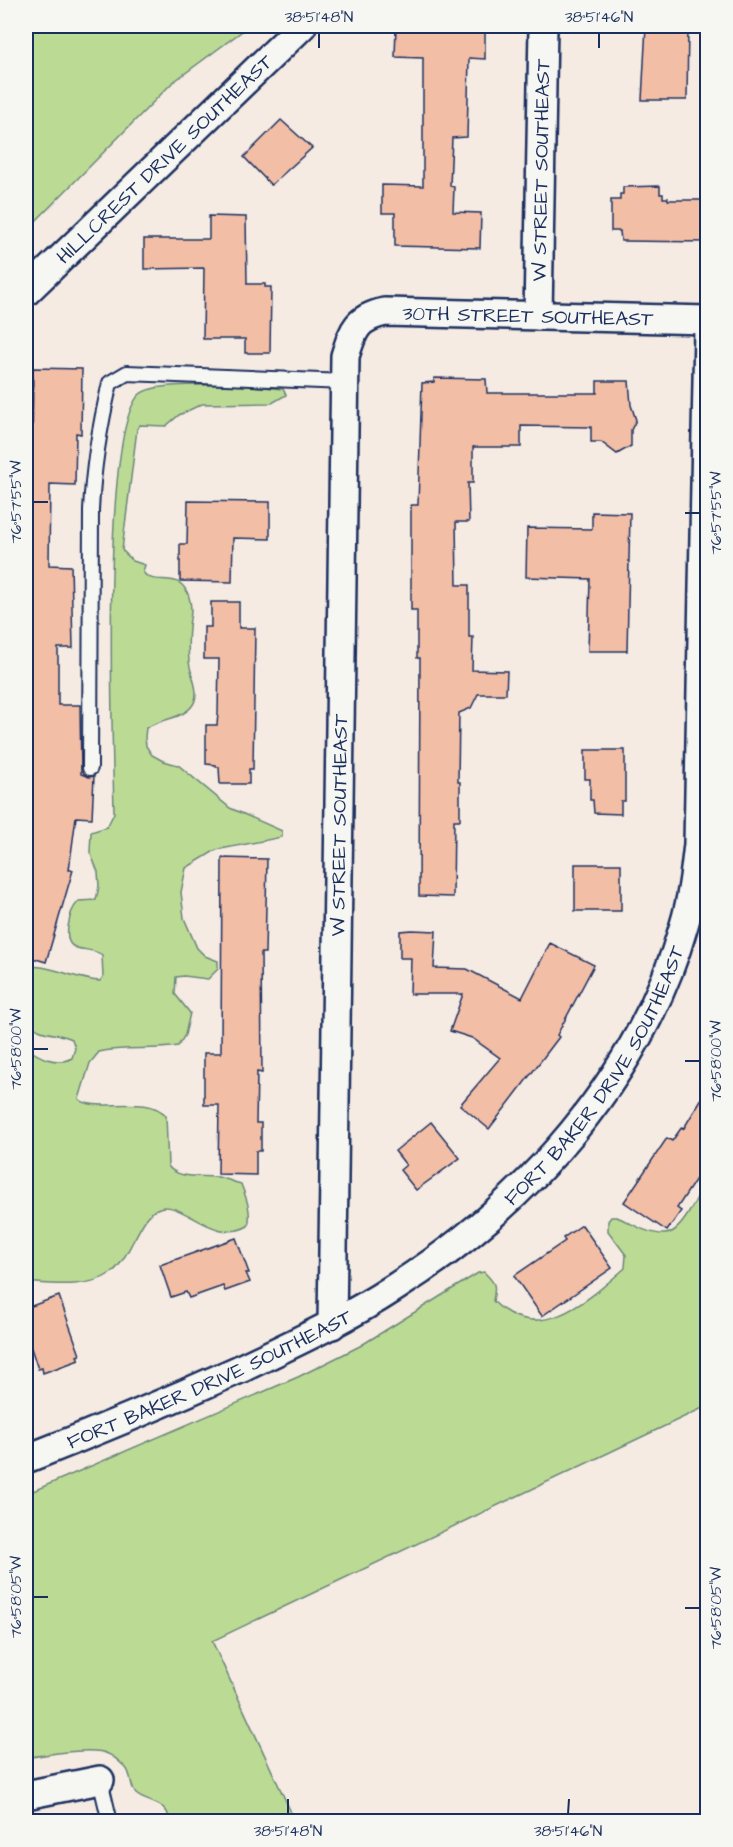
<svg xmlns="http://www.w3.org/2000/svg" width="733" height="1847" font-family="'Architects Daughter',sans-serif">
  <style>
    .green { fill: #bbdb94; stroke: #6b8579; stroke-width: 1.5 }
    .building { fill: #f3bea6; stroke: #1b2f5e; stroke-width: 1.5 }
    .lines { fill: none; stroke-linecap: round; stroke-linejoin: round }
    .lane-casing { stroke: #1b2f5e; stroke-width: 18 }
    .street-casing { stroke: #1b2f5e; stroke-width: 32 }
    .path { stroke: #1b2f5e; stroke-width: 4; stroke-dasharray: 1.5 4.5; stroke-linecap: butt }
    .lane { stroke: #f6f6f2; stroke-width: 14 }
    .street { stroke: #f6f6f2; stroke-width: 27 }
    .ticks { fill: none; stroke: #1b2f5e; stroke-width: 2 }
    .labels { text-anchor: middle; stroke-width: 5; stroke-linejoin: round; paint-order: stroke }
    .street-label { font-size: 20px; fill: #1b2f5e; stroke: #f6f6f2 }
    .neatline { fill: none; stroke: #1b2f5e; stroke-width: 2 }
    .ticks-label { font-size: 15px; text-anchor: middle; fill: #1b2f5e }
  </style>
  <rect width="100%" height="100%" fill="#f5ebe3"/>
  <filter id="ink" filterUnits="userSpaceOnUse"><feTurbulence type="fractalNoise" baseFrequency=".0167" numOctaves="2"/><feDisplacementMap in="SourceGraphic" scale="12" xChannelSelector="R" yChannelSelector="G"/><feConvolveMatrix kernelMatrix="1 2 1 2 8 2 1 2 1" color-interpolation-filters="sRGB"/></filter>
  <g filter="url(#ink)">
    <path class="green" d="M26,26H249L172,83L26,231Z
      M243,385L283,389L286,395L272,403L202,404L179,415L166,426L140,425L137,429L122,550L133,561L145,565L143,572C152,585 170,575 181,584C188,590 191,601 191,610C191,616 189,622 189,628C188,639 188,650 189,661C190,675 202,693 192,706C182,719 160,719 146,728L145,737L146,746L152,755L163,761L178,765L230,808L282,831V837L216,850L186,868L181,892L184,918L197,948L205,956L218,961V969L208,979L184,976L176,977L175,994L190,1013L185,1035L178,1046C152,1051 125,1046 99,1052L90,1063L79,1099C94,1114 148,1093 166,1116L168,1166C179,1180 201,1175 218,1177C226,1179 234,1182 241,1184C246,1197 252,1212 248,1226C212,1246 181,1197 157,1209C146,1215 140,1229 135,1238C128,1250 122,1265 111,1273C88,1289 52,1284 26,1282V1047C38,1057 57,1066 72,1058L75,1048L72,1039C58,1032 38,1036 30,1022L26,968C42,961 79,981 100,981L103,977L102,955C89,944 64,958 68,927C70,916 71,909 79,901L96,900L99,886L98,872L90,852L91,832L107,827L114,813C113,748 100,429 140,394C155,381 221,386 243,385Z
      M707,1176V1406L212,1641L295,1821H169C169,1801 147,1804 136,1794C130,1787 132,1775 126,1768C122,1764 114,1756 108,1754C93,1746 43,1755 26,1758V1494L298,1377L360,1346L478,1273L484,1272C496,1284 496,1285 493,1301C539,1347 588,1300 625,1268L626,1255L608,1231V1221L611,1217H617C631,1223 649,1235 665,1234C683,1234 700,1191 707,1176Z"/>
    <path class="building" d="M396,26H481V27H485V59L469,58L467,137L452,138L450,186L454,187L453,212L481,213L480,248L395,246V213H382V185L423,186V58L395,57Z
      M646,26H688L687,100H642Z
      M281,120L312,148L271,185L244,157Z
      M660,186V194H663V198H668V200H708V242L624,241H621L620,231H611V200H620V194H623V187Z
      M209,216L246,217L247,284H265V287H271L270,353H245V339H203L204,268L144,269V239H209Z
      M33,368L82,369L81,434L76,433L75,485L50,484L49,565L71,566L73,648H58V705H80L81,774L89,777L94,776L92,818L76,817L69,870H73L46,962L26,956V828L30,794H26V461H32Z
      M434,378L486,379L487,393H597V381H629L631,405L636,420L631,430V446L617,454L601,442H591V427L521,426V447H473V483H468L469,522H456L457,585H469V637H473L472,670L507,671L506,694H478L471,708L459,713L458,782H460V820H454L453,897L419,896L420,658H417V610H411V505H418L422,383L434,382Z
      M188,501L270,502V539L233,538L232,582L180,581V544H187Z
      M592,512L630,513L627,651H588L590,579L526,577L527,528L592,529Z
      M211,602H239V628H255L253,769H249V784H220L219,767H216V765L206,764V725H217L218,713L219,659H204V627H211Z
      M585,750H625V801H621V814L594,813L593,800H590V779H585Z
      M222,858L267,859L265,953H261L262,1073L257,1072L256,1123H261V1151H256V1175L218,1174L219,1105H204V1053H221Z
      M575,864H621V911H575Z
      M412,930L436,931L434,968L467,969L522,998L550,943L594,965L557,1035L559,1037L489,1129L460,1105L500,1058L472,1038L450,1031L463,994H410L411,958H400V931Z
      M708,1088L707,1162L677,1208L681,1211L667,1231L624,1202L667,1138L672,1141L682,1127L684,1128Z
      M431,1122L460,1158L416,1190L400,1170L406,1165L395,1151Z
      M582,1225L612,1268L542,1316L514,1276L565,1241L563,1238Z
      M236,1238L249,1273H246L250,1282L225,1291L223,1286L189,1298L186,1292L171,1297L160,1265Z
      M59,1296L80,1355L77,1356L79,1360L43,1373L42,1368L38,1369L26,1333V1308Z"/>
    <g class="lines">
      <g class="lane-casing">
        <path id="lane" d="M90,768L91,510C93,467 100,425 110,383L127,373L345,382
          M100,1780L110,1822"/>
      </g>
      <g class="street-casing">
        <g id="street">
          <path id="s1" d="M26,292L302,26"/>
          <path id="s2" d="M538,316L543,26"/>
          <path id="s3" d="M332,1325L345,356C353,331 356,318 385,312L708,320"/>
          <path id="s4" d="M26,1459C98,1431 169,1401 240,1369C292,1344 345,1320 394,1288C526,1205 641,1077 684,925C692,899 695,871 698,844L708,330"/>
          <path d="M26,1795L100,1780"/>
        </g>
      </g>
      <path class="path" d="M75,1822L86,1819"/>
      <use href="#lane" class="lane"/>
      <use href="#street" class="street"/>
    </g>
  </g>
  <path class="ticks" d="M319,48V33M599,48V33M33,502H48M685,513H700M33,1049H48M685,1061H700M33,1597H48M685,1608H700M288,1814V1799M568,1814L569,1799"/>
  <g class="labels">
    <g class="street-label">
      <text dy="7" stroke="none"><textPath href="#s1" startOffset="192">HILLCREST DRIVE SOUTHEAST</textPath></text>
      <text dy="7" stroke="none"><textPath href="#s2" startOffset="146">W STREET SOUTHEAST</textPath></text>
      <text dy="7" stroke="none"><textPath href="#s3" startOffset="1176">30TH STREET SOUTHEAST</textPath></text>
      <text dy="7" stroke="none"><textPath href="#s3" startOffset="500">W STREET SOUTHEAST</textPath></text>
      <text dy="7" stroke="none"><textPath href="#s4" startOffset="704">FORT BAKER DRIVE SOUTHEAST</textPath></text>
      <text dy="7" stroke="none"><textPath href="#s4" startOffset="200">FORT BAKER DRIVE SOUTHEAST</textPath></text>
    </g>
  </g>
  <rect width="733" height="1847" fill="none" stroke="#f6f6f2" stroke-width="66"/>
  <rect x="33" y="33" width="667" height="1781" class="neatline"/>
  <g class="ticks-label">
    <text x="319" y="22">38°51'48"N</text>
    <text x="599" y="22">38°51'46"N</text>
    <text transform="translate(16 502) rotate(-90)" y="5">76°57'55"W</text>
    <text transform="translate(716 513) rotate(-90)" y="5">76°57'55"W</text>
    <text transform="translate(16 1049) rotate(-90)" y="5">76°58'00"W</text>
    <text transform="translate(716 1061) rotate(-90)" y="5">76°58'00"W</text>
    <text transform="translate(16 1597) rotate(-90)" y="5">76°58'05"W</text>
    <text transform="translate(716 1608) rotate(-90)" y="5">76°58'05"W</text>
    <text x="288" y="1836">38°51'48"N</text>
    <text x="568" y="1836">38°51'46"N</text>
  </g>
</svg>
